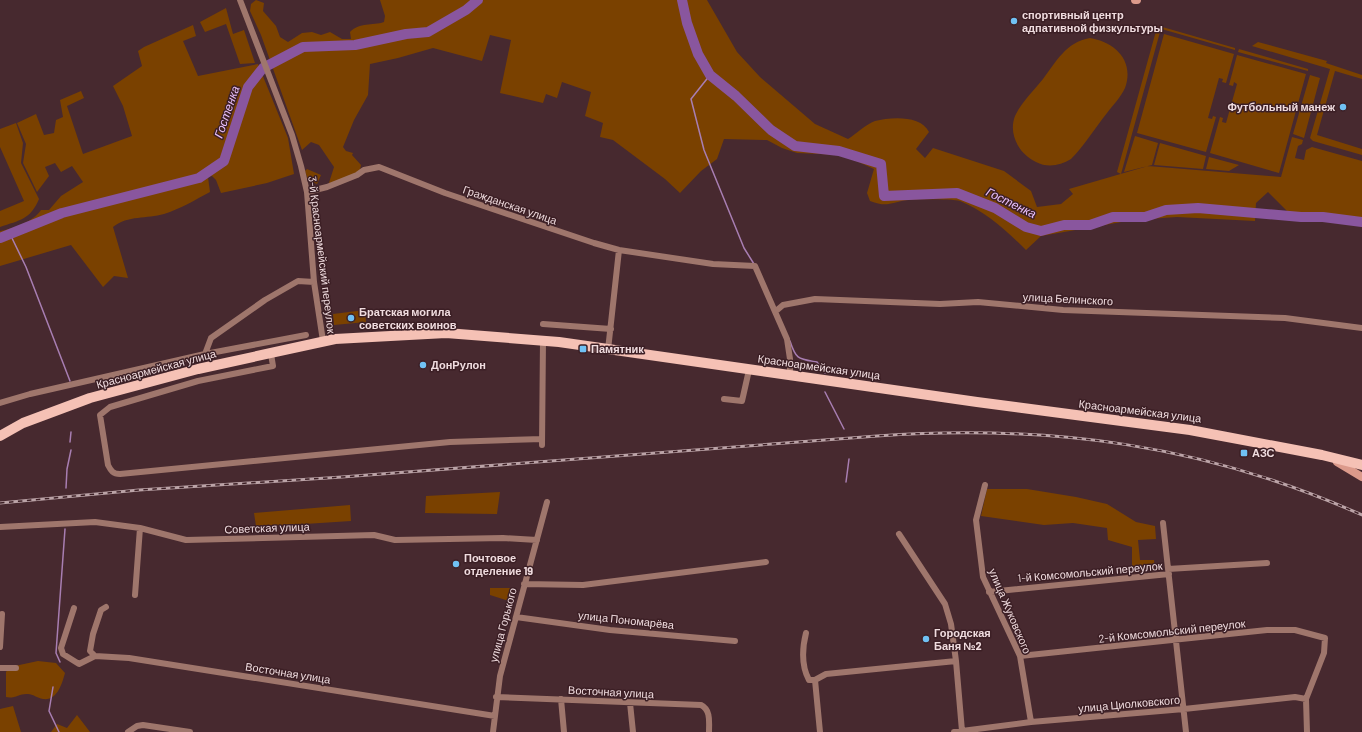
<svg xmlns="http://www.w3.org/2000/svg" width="1362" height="732" font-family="Barlow,sans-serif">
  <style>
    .green { fill: #7a4100 }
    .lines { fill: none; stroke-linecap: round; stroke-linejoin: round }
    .stream { stroke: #a87eb2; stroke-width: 1.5 }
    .river { stroke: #89569e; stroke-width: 10 }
    .street { stroke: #9f766c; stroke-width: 6 }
    .secondary { stroke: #dc9a8b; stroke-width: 8 }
    .primary { stroke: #f5c1b5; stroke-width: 10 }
    .rail-casing { stroke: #bba3a7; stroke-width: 3 }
    .rail { stroke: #3c1f25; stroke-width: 1.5; stroke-dasharray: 4.5; stroke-linecap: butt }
    .poi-dot { fill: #70c1f4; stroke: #3c1f25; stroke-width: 1.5 }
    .labels { text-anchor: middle; stroke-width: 3; stroke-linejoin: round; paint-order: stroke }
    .poi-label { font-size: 11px; font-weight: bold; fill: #f0dcdf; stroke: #3c1f25; text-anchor: start }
    .street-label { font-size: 11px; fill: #f0dcdf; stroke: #3c1f25 }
    .water-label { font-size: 12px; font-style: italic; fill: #e9c0fb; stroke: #3c1f25 }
  </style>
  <rect width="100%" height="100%" fill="#47292f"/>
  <path class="green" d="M256,0L264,3L263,11L276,26L280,37L288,42L302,33L312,32L321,35L330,32L342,39H351L350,32C360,22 372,26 384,22L385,16L380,0H707L737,52L760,77L815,124L848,139C856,134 866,124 875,121C891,117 921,115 929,132L916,149L925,158L933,148L1004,171L1031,191L1037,207L1061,204L1073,194L1069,189L1148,166L1281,177L1292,137L1303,140L1302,144L1298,146L1295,158L1304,160L1306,150L1312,147L1362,161V220L1289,213L1268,192L1256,203L1255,221L1177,217L1133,220L1041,236L1026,250C1006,230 986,212 960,201C953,199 916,199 908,200C891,202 888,208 870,201L867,193L874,169L843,155L797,153L782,148L767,140L724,139L717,159L701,171L680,193L665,179L613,140L600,137L603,123L585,116L591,92L562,82L557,98L546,94L543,103L500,93L511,40L490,35L482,61L433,48L398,58L370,64L368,95L354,120L343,147L346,151L353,153L352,155L361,165L360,170L356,173L328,186L334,167L319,145L311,142L302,150L261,35L250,11L251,4Z
    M226,8L233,34L244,30L255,63L240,64L226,24L205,32L200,22Z
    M193,25L196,36L183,41L198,76L258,64L288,138L294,174L267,183L221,193L216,180L212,176L208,177L210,192C195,200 180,209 164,214C147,219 128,215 113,227L128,278L114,276L103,287L71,245C47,252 24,259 0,266V231C13,229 33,222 41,210H49L61,196L83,182L72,166L61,172L55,163L45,167L49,176L37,192L23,163L26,144L17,123L36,114L44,135L54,133L56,120L63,117L60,100L81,91L84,98L67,106L83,154L132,136L123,106L113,86L142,66L138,51L144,47Z
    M1159,26L1235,48V50L1158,28Z
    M1156,31L1160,32L1121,174L1117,172Z
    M1164,34L1234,54L1226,83L1222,82L1223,79L1219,78L1208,118L1212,119L1213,116L1216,117L1206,152L1137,133Z
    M1090,38C1114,42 1135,60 1125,88C1121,97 1113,105 1107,113C1095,128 1084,146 1071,159C1060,166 1047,168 1036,162C1019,154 1008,134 1015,116C1021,103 1034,90 1043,79C1056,62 1066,42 1090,38Z
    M1258,42L1327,61L1326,63L1362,75V79L1335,71L1317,135L1362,149V155L1313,141L1310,138L1330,69L1252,46Z
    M1239,49L1308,69V71L1238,52Z
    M1237,55L1306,74L1279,173L1210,153L1220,117L1223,118L1222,122L1226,123L1237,84L1234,82L1233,86L1229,85Z
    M1310,75L1320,78L1304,138L1293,134Z
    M16,123L23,143L21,163L39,199C30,220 20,220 0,227V211L24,201L0,147V129Z
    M1135,136L1158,143L1152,165L1124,172Z
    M1160,143L1206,156L1203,169L1154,165Z
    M1209,157L1239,165L1229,171L1206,169Z
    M307,169L321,175L317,184L308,180L305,171Z
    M365,310L366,322L334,325L333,314Z
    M987,489H1027L1076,497L1107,504L1136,522L1155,526L1156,539L1138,540L1140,560H1154L1155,570L1132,573V547L1108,540L1107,528L1073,523L1044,525L981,516Z
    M500,492L497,514L425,513L426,496Z
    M350,505L351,521L274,526H256L254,513Z
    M490,588H512L509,601L490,595Z
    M38,661L56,663L65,673C62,684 57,701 43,699C37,698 33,694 28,694C20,693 15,699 6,697V672L10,667Z
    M13,706L21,732H0V709Z
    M77,715L90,732H51L57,724L67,728Z"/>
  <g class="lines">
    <path class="stream" d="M710,75L691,99L704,150L744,248L754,264
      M10,234L26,267L70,381
      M790,341C796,360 799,359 817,362L825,373
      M825,392L844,429
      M70,442L71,432
      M846,482L849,459
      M66,488L67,469L71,450
      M60,662L56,653L65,529
      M53,687L49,711L59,732"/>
    <path class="river" d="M682,0L687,23L698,54L710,75L736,96L771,130L795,146L839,151L881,164L884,196L957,193L995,208L1026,227L1041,231L1064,225H1090L1113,217H1145L1166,210L1198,208L1301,217H1323L1362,222
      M0,238L62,213L199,178L224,161L248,87L263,68L303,47L355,45L406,34L428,32L466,10L478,0"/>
    <path class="street" d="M240,0L292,135L301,166L307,192L314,282L323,341
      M307,192L327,187L357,175L364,170L379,167L445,193L594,243L619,250L713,264L755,266L787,339L790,359V375
      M776,311L783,305L815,299L940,304L978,302L1063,310L1285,318L1362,328
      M543,324L611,329
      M608,350L619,250
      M205,354L306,335
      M271,354L273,366L198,381L110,407L100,415L108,465C111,471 113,474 120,474L450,442L542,439
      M724,399L742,401L749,370
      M0,403L30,394L205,354L211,338L265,300L298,281L314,282
      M542,445L543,340
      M985,485L976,520L983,577L1020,656L1031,722
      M1163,523L1186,732
      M0,527L95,522L140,528L186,540L374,535L395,540L503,538L537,540
      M899,534L945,604L951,624L956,661L962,731
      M1168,569L1267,563
      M524,584L583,585L766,562
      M989,592L1169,574
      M135,595L140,528
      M74,608L61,648L63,654L79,664L95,656L129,658L495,716
      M516,617L610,630L735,641
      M806,633C802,649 801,665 809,680H815L826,674L956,661
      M0,647L2,614
      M95,656L90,651L93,634L101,610L106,607
      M1020,656L1267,630H1295L1325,638L1324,653L1306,699L1307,732
      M0,668H16
      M815,680L820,732
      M496,697L701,705C711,710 709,722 709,732
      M561,699L564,732
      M630,703L633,732
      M128,732L137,726L143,725L190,732
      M493,732L500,676L547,502
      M954,732L1031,722L1184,709L1295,697L1306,699"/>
    <path class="secondary" d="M1135,0H1137
      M1337,462L1362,477"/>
    <path class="primary" d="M0,436L23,423L90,398L198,369L335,339L446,333L559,342L977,402L1190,430L1322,455L1362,465"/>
    <g class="rail-casing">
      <path id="rail" d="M0,503L139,490L342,477L877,436C1050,424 1203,444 1362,515"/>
    </g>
    <use href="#rail" class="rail"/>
  </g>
  <g class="poi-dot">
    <circle cx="1014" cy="21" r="4"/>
    <circle cx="1343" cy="107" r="4"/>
    <circle cx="351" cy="318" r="4"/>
    <rect x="579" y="345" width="8" height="8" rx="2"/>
    <circle cx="423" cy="365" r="4"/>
    <rect x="1240" y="449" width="8" height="8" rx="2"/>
    <circle cx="456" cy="564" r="4"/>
    <circle cx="926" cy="639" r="4"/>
  </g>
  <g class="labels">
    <g class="poi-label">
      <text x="1022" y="19">спортивный центр<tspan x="1022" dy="13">адпативной физкультуры</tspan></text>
      <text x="1335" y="111" text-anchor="end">Футбольный манеж</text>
      <text x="359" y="316">Братская могила<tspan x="359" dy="13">советских воинов</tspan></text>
      <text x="591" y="353">Памятник</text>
      <text x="431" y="369">ДонРулон</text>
      <text x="1252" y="457">АЗС</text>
      <text x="464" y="562">Почтовое<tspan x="464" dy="13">отделение 19</tspan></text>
      <text x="934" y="637">Городская<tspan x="934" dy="13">Баня №2</tspan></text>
    </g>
    <g class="street-label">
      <text transform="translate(510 205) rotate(19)" y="4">Гражданская улица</text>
      <text transform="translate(322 255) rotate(83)" y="4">3-й Красноармейский переулок</text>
      <text transform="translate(1068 299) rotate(3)" y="4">улица Белинского</text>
      <text transform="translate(819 367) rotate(8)" y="4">Красноармейская улица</text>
      <text transform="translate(156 369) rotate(-15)" y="4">Красноармейская улица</text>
      <text transform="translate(1140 411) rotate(7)" y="4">Красноармейская улица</text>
      <text transform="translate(267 528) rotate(-2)" y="4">Советская улица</text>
      <text transform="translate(1090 572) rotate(-5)" y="4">1-й Комсомольский переулок</text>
      <text transform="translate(1010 611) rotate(67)" y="4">улица Жуковского</text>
      <text transform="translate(626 620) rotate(6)" y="4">улица Пономарёва</text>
      <text transform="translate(503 625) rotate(-75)" y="4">улица Горького</text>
      <text transform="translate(1172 631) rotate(-6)" y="4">2-й Комсомольский переулок</text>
      <text transform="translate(288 673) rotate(9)" y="4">Восточная улица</text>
      <text transform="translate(611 692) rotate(3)" y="4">Восточная улица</text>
      <text transform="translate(1129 704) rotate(-5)" y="4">улица Циолковского</text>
    </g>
    <g class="water-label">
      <text transform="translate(227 112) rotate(-71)" y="4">Гостенка</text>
      <text transform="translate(1011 203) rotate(26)" y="4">Гостенка</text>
    </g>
  </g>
</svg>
